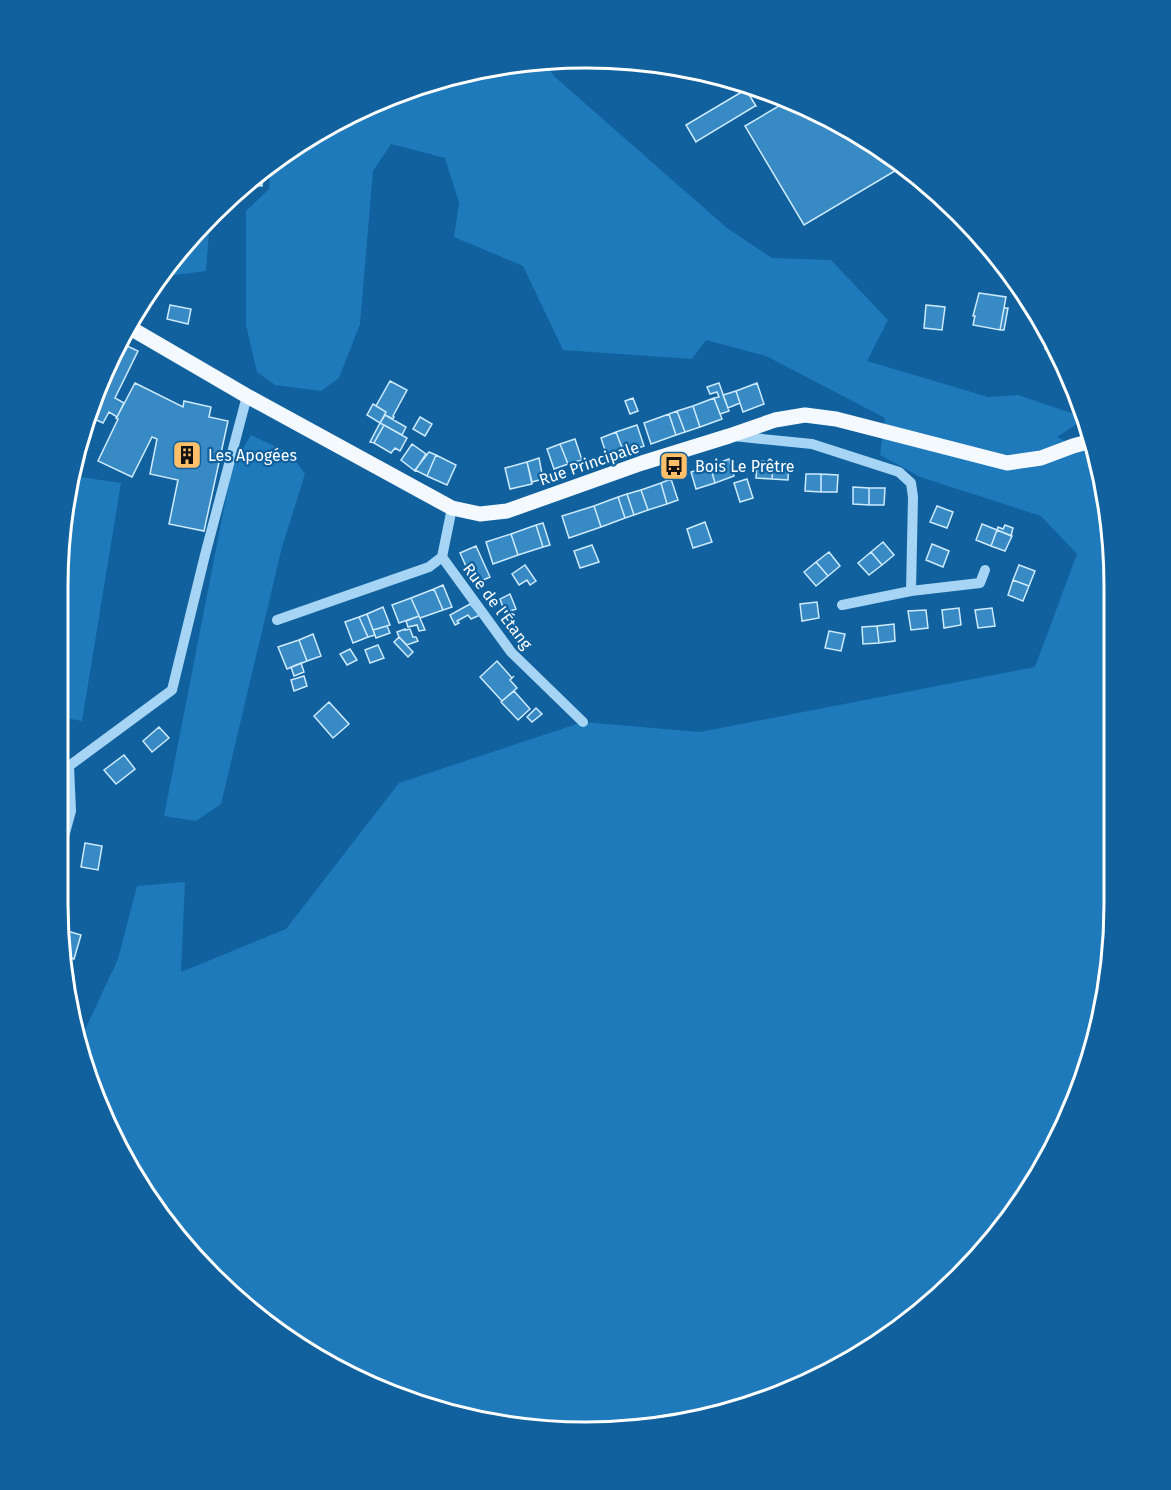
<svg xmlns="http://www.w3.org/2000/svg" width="1171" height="1490" font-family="'Fira Sans',sans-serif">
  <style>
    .green { fill: #1e7abb }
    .building { fill: #388ac4; stroke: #ceeafe; stroke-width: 1.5 }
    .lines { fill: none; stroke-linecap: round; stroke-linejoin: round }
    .minor { stroke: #a5d4f5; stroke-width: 10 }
    .major { stroke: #f3f9ff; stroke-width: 15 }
    .labels { text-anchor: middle; stroke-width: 4.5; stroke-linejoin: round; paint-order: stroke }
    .poi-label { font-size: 16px; fill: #fff; stroke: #10619d; text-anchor: start }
    .street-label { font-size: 16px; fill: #fff; stroke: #10619d }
    .rim { fill: none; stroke: #fff; stroke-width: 3 }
  </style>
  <rect width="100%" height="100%" fill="#10619d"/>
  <path class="green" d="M543,61L555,77L727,228L772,258L831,260L888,320L867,361L988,397L1018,395L1086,418L1057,437L1089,452L1093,451L1113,551L1114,905L1104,1007L1074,1106L1025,1198L959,1278L850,1362L723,1415L586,1433L449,1415L322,1362L212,1278L128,1169L77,1047L118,959L137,886L185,882L181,972L286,929L399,783L583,722L700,732L1035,667L1077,554L1041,516L920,477L880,455L885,418L766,356L706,340L692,359L563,350L523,266L454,237L459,203L445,158L391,144L373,171L360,324L339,378L321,391L275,385L257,372L246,325V211L269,189L271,164L321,128L415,85L516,62Z
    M210,217L206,271L159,277L166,264Z
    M251,435L290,453L305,474L282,547L221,804L196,821L164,816L232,467Z
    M73,476L121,483L82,721L58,717V551Z"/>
  <path class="building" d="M745,88L756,106H755L697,141L696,142L686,125L745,90Z
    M789,100L819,111L905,165L804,225L745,126Z
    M260,171L263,172L262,186L242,184Z
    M979,293L1006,297L1000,330L973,325L975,316H973Z
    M170,305L191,309L188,324L167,319Z
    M926,305L945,307L942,330L924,328Z
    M1004,308H1008L1004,330H1000Z
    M1048,332L1057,352L1045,349Z
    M123,344L138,351L115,398L124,403L117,417L109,412L103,423L85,415Z
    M390,381L407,390L393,416L394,417L393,419L385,415L386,412L376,406Z
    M135,383L183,407L184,401L211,407L209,417L228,421L204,531L169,524L178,480L150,474L157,439L152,437L132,477L98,461L118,419L116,418L117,417Z
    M719,383L729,411L720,414L714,398L719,397L717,392L710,394L707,387Z
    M757,383L764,404L743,412L736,391Z
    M736,391L740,403L728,408L723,395Z
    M633,398L638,411L630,414L625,401Z
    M714,398L722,419L700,427L693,406Z
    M373,404L386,412L380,423L367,415Z
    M693,406L700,427L685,432L677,411Z
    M677,411L685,432L676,435L669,414Z
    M669,414L676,435L651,444L644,423Z
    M385,415L406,427L402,435L380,423Z
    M420,417L432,424L425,436L413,429Z
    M380,423L384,425L374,443L370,442Z
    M384,425L407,438L400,451L395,448L391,453L374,443Z
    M637,425L644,446L624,453L616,432Z
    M616,432L624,453L608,459L601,438Z
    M575,439L582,460L568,464L560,444Z
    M412,444L426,454L415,471L401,460Z
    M560,444L568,464L554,469L547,449Z
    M429,452L436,455L427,476L415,470Z
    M436,455L456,465L447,485L427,476Z
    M539,458L543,479L532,482L527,462Z
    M729,459L734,476L715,483L710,466Z
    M757,461L773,462L772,479L756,478Z
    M527,462L532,484L510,489L505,468Z
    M773,462H789L788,480L772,479Z
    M710,466L715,483L696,489L691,472Z
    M806,474H821V492L805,491Z
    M821,474L838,475L837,492H821Z
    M671,479L678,500L667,504L661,483Z
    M747,479L753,498L740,502L734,483Z
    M661,483L667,504L648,510L641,490Z
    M853,487L869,488V505L853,504Z
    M869,488H885L884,505H869Z
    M641,490L648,510L634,515L627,494Z
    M627,494L634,515L625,518L618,497Z
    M618,497L625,518L601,527L594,506Z
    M594,506L601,527L569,538L562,516Z
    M937,506L953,512L947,528L930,522Z
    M705,522L712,542L693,548L687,529Z
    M543,523L550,545L543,547L536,525Z
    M982,524L997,530L991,546L976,540Z
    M536,525L543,547L518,555L511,534Z
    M1005,525L1013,528L1011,536L997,530L998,527L1003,529Z
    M997,530L1012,536L1005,551L991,546Z
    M511,534L518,555L493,564L486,542Z
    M883,542L894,555L882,565L871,552Z
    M932,544L949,551L943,567L926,560Z
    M592,545L599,562L580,568L574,551Z
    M476,546L490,577L474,584L460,553Z
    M829,552L840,566L828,576L816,562Z
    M871,552L882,565L869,575L858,563Z
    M816,562L828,576L816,586L804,572Z
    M525,565L536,581L530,585L527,580L519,585L512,574Z
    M1019,565L1035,571L1029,586L1013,580Z
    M1013,580L1029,586L1023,601L1008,595Z
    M443,585L452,607L443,610L434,589Z
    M434,589L443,610L420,618L411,598Z
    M510,594L516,609L505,613L500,599Z
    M411,598L419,616L399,623L392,605Z
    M817,602L819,618L802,621L800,604Z
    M470,604L480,615L471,619L468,615L457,621L459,623L455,625L450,615Z
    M383,607L390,625L373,630L367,614Z
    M959,608L961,625L944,628L942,610Z
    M992,608L995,626L978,628L975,610Z
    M926,610L928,628L911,630L908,611Z
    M367,614L375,635L368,637L359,617Z
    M419,616L425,630L419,631L417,625L408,627L406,621Z
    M359,617L368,637L353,643L345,622Z
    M894,624L895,641L879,643L877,626Z
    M387,626L390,633L376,638L373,630Z
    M877,626L879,643L863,644L862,627Z
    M405,629V630L410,629L413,637H416L418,641L407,645L399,637L397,632Z
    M829,631L845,634L841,651L825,648Z
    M313,634L321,656L307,661L299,640Z
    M399,637L413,652L408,657L394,642Z
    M299,640L307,661L287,669L278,647Z
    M378,645L384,658L370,663L365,650Z
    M350,649L357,660L347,665L340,654Z
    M497,661L512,678L514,676L510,680L517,688L502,701L480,677Z
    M301,663L304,672L294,676L291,667Z
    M304,676L307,686L294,691L291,680Z
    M514,691L530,709L518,720L501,702Z
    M329,702L349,724L333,738L314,716Z
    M536,708L542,714L532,722L527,717Z
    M159,727L169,738L152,752L143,741Z
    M124,755L135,769L116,784L104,770Z
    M85,843L102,846L98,870L81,867Z
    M64,930L81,935L74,959L64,956L62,939Z"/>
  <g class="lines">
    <path class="minor" d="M733,436L812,444L899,472L911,483L913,497L911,591
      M442,557L511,652L583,722
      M842,605L911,591L980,583L985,570
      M277,620L429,567L442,557L452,508
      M57,779L69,766L172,690L205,555L247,396
      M57,862L71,811L69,766"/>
    <path class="major" d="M132,329L247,396L452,508L480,514L507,511L642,463L729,436L775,420L805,415L836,419L1007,463L1041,458L1073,446L1091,441"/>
  </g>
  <defs>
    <g id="building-square" transform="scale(1.5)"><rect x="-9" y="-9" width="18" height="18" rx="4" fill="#ffbf69" stroke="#10619d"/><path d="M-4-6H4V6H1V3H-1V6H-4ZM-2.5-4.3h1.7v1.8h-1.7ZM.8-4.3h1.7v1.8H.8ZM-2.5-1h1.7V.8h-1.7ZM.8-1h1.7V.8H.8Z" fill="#111"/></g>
    <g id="bus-square" transform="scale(1.5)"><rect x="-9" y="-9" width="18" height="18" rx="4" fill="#ffbf69" stroke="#10619d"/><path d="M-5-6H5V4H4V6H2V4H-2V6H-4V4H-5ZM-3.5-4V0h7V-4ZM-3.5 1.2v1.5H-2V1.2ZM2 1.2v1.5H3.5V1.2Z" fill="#111"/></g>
  </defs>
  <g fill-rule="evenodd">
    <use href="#building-square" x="187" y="455"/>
    <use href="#bus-square" x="674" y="466"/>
  </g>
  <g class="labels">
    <g class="poi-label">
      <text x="208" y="461">Les Apogées</text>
      <text x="695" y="472">Bois Le Prêtre</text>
    </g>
    <g class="street-label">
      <text transform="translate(589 463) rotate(-19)" y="6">Rue Principale</text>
      <text transform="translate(498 606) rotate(53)" y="6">Rue de l'Étang</text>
    </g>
  </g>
  <path d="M0 0H1171V1490H0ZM586 68H586A518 518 0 0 1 1104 586V904A518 518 0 0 1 586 1422H586A518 518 0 0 1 68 904V586A518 518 0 0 1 586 68Z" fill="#10619d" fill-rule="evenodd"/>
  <path class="rim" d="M586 68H586A518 518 0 0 1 1104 586V904A518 518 0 0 1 586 1422H586A518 518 0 0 1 68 904V586A518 518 0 0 1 586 68Z"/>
</svg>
